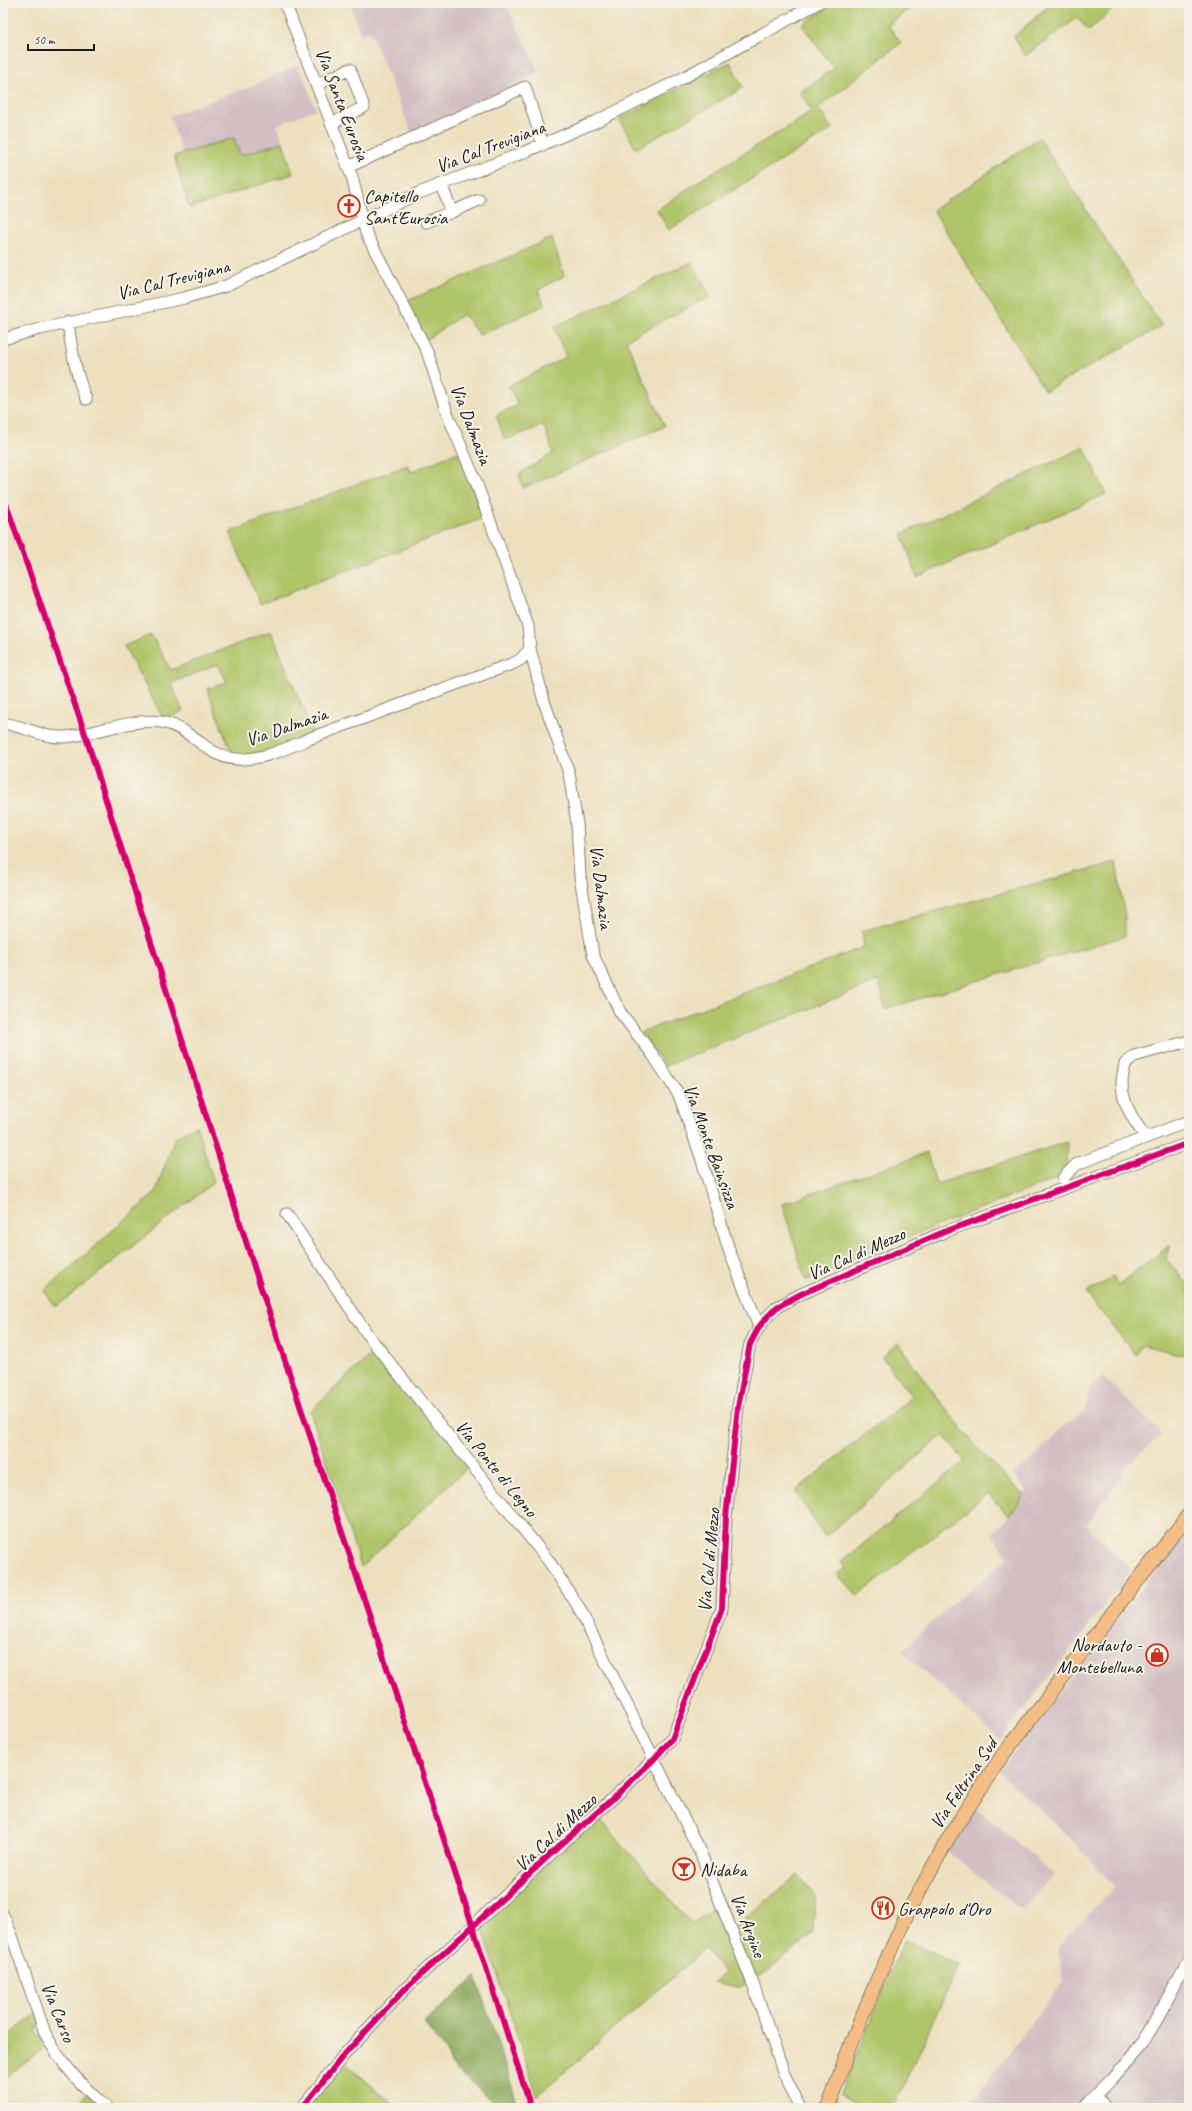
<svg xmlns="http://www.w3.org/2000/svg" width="1192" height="2111" font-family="Caveat,sans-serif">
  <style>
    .industrial { fill: #d2bec3 }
    .green { fill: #b0c569; stroke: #667042 }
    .forest { fill: #8caa5d; stroke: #54633c }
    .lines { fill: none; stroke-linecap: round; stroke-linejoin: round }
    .minor-casing { stroke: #847e6e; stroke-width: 13 }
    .major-casing { stroke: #847e6e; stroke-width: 15 }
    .minor { stroke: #fff; stroke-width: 11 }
    .major { stroke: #f6be87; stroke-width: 13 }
    .cycleway-casing { stroke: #f7f3e8; stroke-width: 8 }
    .cycleway { stroke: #d6006c; stroke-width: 6 }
    .labels { text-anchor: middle; stroke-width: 4; stroke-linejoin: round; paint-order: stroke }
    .street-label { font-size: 19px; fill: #1c1c1c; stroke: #f7f3e8 }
    .poi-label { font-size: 19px; fill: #1c1c1c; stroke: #f7f3e8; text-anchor: start }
  </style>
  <rect width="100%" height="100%" fill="#f7f3e8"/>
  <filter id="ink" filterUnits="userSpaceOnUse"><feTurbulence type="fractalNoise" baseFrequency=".025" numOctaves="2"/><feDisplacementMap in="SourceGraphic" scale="8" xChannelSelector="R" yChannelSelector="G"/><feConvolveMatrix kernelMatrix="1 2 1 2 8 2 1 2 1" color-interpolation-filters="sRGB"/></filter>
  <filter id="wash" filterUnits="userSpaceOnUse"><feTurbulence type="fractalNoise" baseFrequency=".012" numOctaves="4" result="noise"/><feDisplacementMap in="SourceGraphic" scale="16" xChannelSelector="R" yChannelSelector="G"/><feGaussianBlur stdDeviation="0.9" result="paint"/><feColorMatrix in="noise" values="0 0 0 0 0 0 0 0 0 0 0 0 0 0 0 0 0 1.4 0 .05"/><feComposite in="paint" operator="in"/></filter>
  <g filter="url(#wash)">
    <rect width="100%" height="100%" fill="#ede0bf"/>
    <path class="industrial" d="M350,3H505L539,71L494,96L412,134L370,31L360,34Z
      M298,65L316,109L277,125L283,142L240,155L234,138L183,154L169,116L254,85Z
      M1103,1376L1162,1434L1123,1469L1125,1473L1086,1525L1132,1571L1000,1740L902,1651L947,1608L1009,1558L992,1533L1010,1516L1027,1490L1013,1474L1026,1465L1065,1425L1086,1410L1089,1389Z
      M1189,1528V2108H977L971,2103L1063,1982L1058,1946L1116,1887L1069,1837L999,1772L1030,1730Z
      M975,1807L1054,1874L1021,1910L948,1852Z"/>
    <path class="green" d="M833,3H917L888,25L901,43L818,108L832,129L669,230L657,210L705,177L812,112L800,92L834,68L802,25Z
      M1052,3L1065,5L1067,3H1119L1089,31L1077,18L1025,56L1014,36Z
      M730,62L743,88L636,149L619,119Z
      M234,138L240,155L283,142L293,174L189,208L174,156Z
      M1039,138L1162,326L1045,391L933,210Z
      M552,238L564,276L538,290L545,305L479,335L463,314L426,340L405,302Z
      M692,262L710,296L626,340L665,426L523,488L519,474L553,453L544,425L505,440L496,415L518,405L509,386L566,357L554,327Z
      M1084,447L1106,494L917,577L902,534Z
      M458,452L483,518L260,604L230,532L408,465L411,472Z
      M271,631L315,737L234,759L207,689L227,682L218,664L171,683L183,711L164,720L124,646L151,635L171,670Z
      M1116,862L1125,917V936L885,1009L879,981L665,1066L641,1032L864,947L862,931Z
      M196,1125L214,1182L56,1307L44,1291L155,1193L175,1138Z
      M1067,1142L1066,1175L855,1258L806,1281L782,1204L927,1153L936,1184Z
      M1170,1245L1166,1259L1189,1285V1361L1184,1355L1142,1345L1136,1355L1086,1293L1113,1277L1118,1285Z
      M898,1343C936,1397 975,1451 1024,1495L1010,1516L987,1494L857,1596L837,1574L846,1569L841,1562L965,1461L943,1435L825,1537L795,1491L912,1397L882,1357Z
      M379,1347L472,1463L361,1567L310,1411Z
      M599,1818L692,1924L723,1901L731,1929L798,1875L815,1896L813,1933L771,1969L738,1988L713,1983L725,1973L705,1949L537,2096L481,1924Z
      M904,1940L959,1965L896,2101L891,2108H863L840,2094Z
      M37,2014L40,2024L35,2031L48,2045L3,2079V2039Z
      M344,2062L398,2108H306Z
      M90,2092L105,2108H72Z"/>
    <path class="forest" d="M476,1977L519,2108H500L452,2066L445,2051L424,2023Z"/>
  </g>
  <g filter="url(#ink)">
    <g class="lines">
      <g class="minor-casing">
        <path id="minor" d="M316,85L350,69L364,107L331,124
          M348,167L525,87L543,145
          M452,212L479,200
          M426,222L452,212L441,184
          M68,322C71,348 76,375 86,399
          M3,339L40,329L184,298L226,286L419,193L515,156L593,123L683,78L818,3
          M530,649L544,701L569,773L577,824L580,876L593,955L620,1012L653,1055L679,1095L700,1154L729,1250L759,1327
          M3,723C24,726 43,738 65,737C94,735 139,715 166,723C195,731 211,762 244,759C272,758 298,742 324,733C387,710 449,686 512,664L520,660L530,649L528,626L476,482L447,413L427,351L366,233L352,177L285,3
          M1146,1137C1134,1122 1122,1103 1122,1083C1122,1077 1124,1070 1125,1064L1134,1056L1189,1041
          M1063,1178L1077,1164L1189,1121
          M287,1214L370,1338L548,1560L578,1606L701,1854L753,1984L784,2074L800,2108
          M3,1915L12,1936L45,2033C60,2063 82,2086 107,2108
          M1096,2096L1106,2108
          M302,2108L343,2056L403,1991L557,1848L610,1801L653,1760L672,1739L722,1608L726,1517L738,1407L750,1344L759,1327L768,1316L777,1307L801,1294L944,1232L1189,1143
          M1083,2108L1112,2079L1143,2043L1189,1959"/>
      </g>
      <g class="major-casing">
        <path id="major" d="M828,2108L849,2048L877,1980L909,1910L949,1837L1002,1756L1189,1514"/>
      </g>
      <use href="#minor" class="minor"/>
      <use href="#major" class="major"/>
      <g class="cycleway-casing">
        <path id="cycleway" d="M3,495L85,734L256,1273L470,1918L531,2108
          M302,2108L343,2056L403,1991L557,1848L610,1801L653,1760L672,1739L722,1608L726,1517L738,1407L750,1344L759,1327L768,1316L777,1307L801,1294L944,1232L1189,1143"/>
      </g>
      <use href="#cycleway" class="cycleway"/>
    </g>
  </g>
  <defs>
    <g id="church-ring" transform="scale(1.15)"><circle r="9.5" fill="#f7f3e8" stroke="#c8321e" stroke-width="1.5"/><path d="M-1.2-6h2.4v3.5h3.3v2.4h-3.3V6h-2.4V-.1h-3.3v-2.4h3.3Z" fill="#c8321e"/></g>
    <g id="shop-ring" transform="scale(1.15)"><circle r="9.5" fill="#f7f3e8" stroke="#c8321e" stroke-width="1.5"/><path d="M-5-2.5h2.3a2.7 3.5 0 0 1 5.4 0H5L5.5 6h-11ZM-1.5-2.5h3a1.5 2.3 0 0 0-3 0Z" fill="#c8321e"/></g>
    <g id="bar-ring" transform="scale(1.15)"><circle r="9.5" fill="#f7f3e8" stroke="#c8321e" stroke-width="1.5"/><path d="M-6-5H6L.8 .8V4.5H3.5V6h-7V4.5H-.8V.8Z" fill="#c8321e"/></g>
    <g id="restaurant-ring" transform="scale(1.15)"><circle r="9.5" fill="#f7f3e8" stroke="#c8321e" stroke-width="1.5"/><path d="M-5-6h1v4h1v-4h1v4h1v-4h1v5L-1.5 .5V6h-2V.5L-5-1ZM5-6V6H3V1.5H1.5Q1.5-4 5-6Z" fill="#c8321e"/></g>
  </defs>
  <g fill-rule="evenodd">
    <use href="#church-ring" x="349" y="206"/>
    <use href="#shop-ring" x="1157" y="1655"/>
    <use href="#bar-ring" x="684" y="1869"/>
    <use href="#restaurant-ring" x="883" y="1908"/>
  </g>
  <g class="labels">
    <g class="street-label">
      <text transform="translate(343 104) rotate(69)" y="7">Via Santa Eurosia</text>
      <text transform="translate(490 146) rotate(-21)" y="7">Via Cal Trevigiana</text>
      <text transform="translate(173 279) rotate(-14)" y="7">Via Cal Trevigiana</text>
      <text transform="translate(472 424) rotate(69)" y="7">Via Dalmazia</text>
      <text transform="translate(286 726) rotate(-19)" y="7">Via Dalmazia</text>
      <text transform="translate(602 887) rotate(83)" y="7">Via Dalmazia</text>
      <text transform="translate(712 1146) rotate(70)" y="7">Via Monte Bainsizza</text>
      <text transform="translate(856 1253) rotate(-24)" y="7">Via Cal di Mezzo</text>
      <text transform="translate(497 1468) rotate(51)" y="7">Via Ponte di Legno</text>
      <text transform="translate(708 1560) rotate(-85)" y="7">Via Cal di Mezzo</text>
      <text transform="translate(963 1783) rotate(-56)" y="7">Via Feltrina Sud</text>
      <text transform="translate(555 1832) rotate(-43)" y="7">Via Cal di Mezzo</text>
      <text transform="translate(749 1925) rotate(69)" y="7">Via Argine</text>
      <text transform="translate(59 2012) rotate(68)" y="7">Via Carso</text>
    </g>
    <g class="poi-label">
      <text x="364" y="202">Capitello<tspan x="364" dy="22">Sant'Eurosia</tspan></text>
      <text x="1142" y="1651" text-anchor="end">Nordauto -<tspan x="1142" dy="22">Montebelluna</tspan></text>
      <text x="700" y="1876">Nidaba</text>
      <text x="898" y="1915">Grappolo d'Oro</text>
    </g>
  </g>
  <rect width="1192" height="2111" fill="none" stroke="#f7f3e8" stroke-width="16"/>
  <path d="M28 44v6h66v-6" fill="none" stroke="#1c1c1c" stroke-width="2"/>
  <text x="34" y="44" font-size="12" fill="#1c1c1c" stroke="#f7f3e8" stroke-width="3" paint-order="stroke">50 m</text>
</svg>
